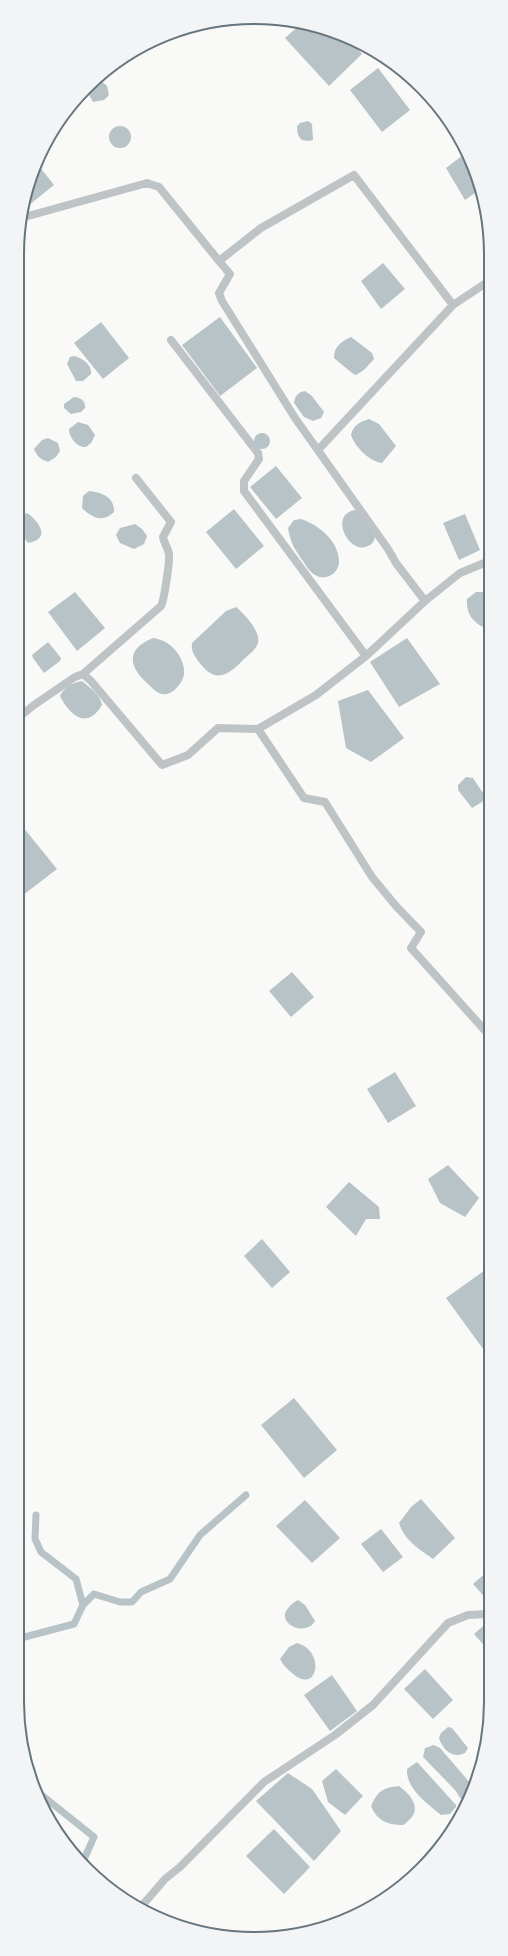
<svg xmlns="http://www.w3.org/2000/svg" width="508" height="1956" font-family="Signika,sans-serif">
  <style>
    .water { fill: #b7c3c6 }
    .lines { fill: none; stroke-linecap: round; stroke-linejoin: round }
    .canal { stroke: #b7c3c6; stroke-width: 7 }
    .minor { stroke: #bec3c6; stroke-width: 8 }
    .rim { fill: none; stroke: #66757e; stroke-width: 2 }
  </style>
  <rect width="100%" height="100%" fill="#f9f9f7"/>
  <path class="water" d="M301,24L348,38L362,54L329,86L285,38Z
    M378,68L410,110L382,132L350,90Z
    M99,79L107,86L109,95L104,100L93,102L87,91Z
    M308,121L312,124L313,140C301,143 297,138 297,126L300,123Z
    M109 137a11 11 0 1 1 22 0a11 11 0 1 1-22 0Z
    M467,152L479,190L465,200L446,168Z
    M39,166L54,185L24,209Z
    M383,263L405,289L381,309L361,281Z
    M220,317L257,368L220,396L182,345Z
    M101,322L129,358L103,379L74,343Z
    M351,337L372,353L374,359L364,370L356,375L352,373L334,358C334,346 341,342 351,337Z
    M74,356C83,358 92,365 91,374L83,381H76L67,364L70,357Z
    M305,391L312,396L324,412L321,418L313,421L304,417L294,403C295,396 298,392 305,391Z
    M74,397C80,397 86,401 85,408L81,412L71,414L64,408V404Z
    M369,419L379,424L396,446L382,463C369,461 355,447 351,435C353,425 360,422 369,419Z
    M78,422L88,425L95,435L91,443L86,447C77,448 69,437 69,429Z
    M254 441a8 8 0 1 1 16 0a8 8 0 1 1-16 0Z
    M48,438L58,443L60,451L56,457L48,462C40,459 37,456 34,449L42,440Z
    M276,466L302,498L276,519L250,487Z
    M89,491C101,492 115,497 114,512C103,523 92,518 82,508L83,496Z
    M234,509L264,546L236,569L206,532Z
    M355,510L359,511L375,537C374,541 373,543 370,545C351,558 327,515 355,510Z
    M27,513C40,522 51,539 28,543L19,531V517Z
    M465,514L480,550L459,560L443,523Z
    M301,519C319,525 339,541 339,562C339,572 327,581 317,576C310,573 307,567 303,561C294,548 291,544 288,528L294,520Z
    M135,524L142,529L147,536L144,544L134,549L120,543L116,535L120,528Z
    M75,592L105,628L77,651L48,612Z
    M476,592H482L489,597V625L483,627C472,621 466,613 467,599Z
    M236,607C244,614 261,631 258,643C256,650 248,655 244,659C228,676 215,684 199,662C194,655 191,651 192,643L226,611Z
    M153,638C157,639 163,640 167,643C180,651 191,672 179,685C175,690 170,695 163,694C158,694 152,688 148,684C128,666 126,649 153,638Z
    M407,638L440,684L399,707L370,662Z
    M48,642L61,658L60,661L44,673L33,658L32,655Z
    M82,681C90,688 100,694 102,705C87,730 70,716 60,696C64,687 72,683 82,681Z
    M368,690L404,738L371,762L346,748L338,701Z
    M466,777L473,778L485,796L482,802L472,808L458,790V785Z
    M18,821L57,869L18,899Z
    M292,972L314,997L291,1017L269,991Z
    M395,1072L416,1106L388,1123L367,1089Z
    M448,1165L479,1198L465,1217L440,1203L428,1179Z
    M349,1182L379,1207L380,1219H366L356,1236L326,1207Z
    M262,1239L290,1272L272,1288L244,1256Z
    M488,1268L489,1269V1357L446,1298Z
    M294,1398L337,1450L304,1478L261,1425Z
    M421,1499L455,1538L433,1559C419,1549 404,1540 399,1523L411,1507Z
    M305,1500L340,1538L312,1563L276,1526Z
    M381,1529L403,1557L383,1572L361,1544Z
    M489,1570V1602L473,1584Z
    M298,1600L305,1605L315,1621C304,1640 265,1619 298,1600Z
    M489,1621V1651L474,1634Z
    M297,1643C326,1651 318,1696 292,1673C287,1669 283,1665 280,1659L289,1647Z
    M425,1669L453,1700L433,1719L404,1689Z
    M332,1675L357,1711L330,1731L304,1695Z
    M448,1727L452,1728L468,1748L465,1753C452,1759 443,1750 439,1738L441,1733Z
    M434,1745L440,1748L471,1784L467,1797L461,1799L455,1790L423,1757L425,1748Z
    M417,1762L456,1805V1807L450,1814L441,1815C427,1803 406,1789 407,1769Z
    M336,1769L363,1796L345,1815L328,1802L322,1781Z
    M288,1773L312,1789L341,1831L314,1861L256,1801Z
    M399,1786C415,1798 423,1812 403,1825C388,1825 377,1821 371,1806C378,1791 382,1788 399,1786Z
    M274,1829L310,1867L284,1894L246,1856Z"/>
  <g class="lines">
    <path class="canal" d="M36,1515L35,1539L41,1552L76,1579L83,1605
      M17,1639L74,1624L83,1605L94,1594L120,1602H132L141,1592L170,1579L200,1535L246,1495
      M34,1789L94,1837L85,1857L77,1859"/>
    <path class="minor" d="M21,218L147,183L159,187L219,261
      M171,340L258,453L259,459L244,481V491L366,656
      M318,450L453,305L489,281
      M425,601L396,563L388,549L295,418L222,301L219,293L230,274L219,261L261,228L354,175L453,305
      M83,674L161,606C164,601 170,560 169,554C168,548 164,543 163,537L171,522L136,478
      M18,718L34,705L75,677L83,674L91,681L162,765L188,755L218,728L258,729L304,798L325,802L372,877L396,906L421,932L411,948L489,1035
      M258,729L316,695L366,656L425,601L460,573L489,561
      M140,1908L165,1879L180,1867L264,1782L335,1735L373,1705L448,1623L468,1615L489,1614"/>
  </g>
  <path d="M0 0H508V1956H0ZM254 24H254A230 230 0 0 1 484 254V1702A230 230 0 0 1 254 1932H254A230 230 0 0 1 24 1702V254A230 230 0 0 1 254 24Z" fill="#f3f4f5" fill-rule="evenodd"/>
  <path class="rim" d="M254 24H254A230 230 0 0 1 484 254V1702A230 230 0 0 1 254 1932H254A230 230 0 0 1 24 1702V254A230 230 0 0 1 254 24Z"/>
</svg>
